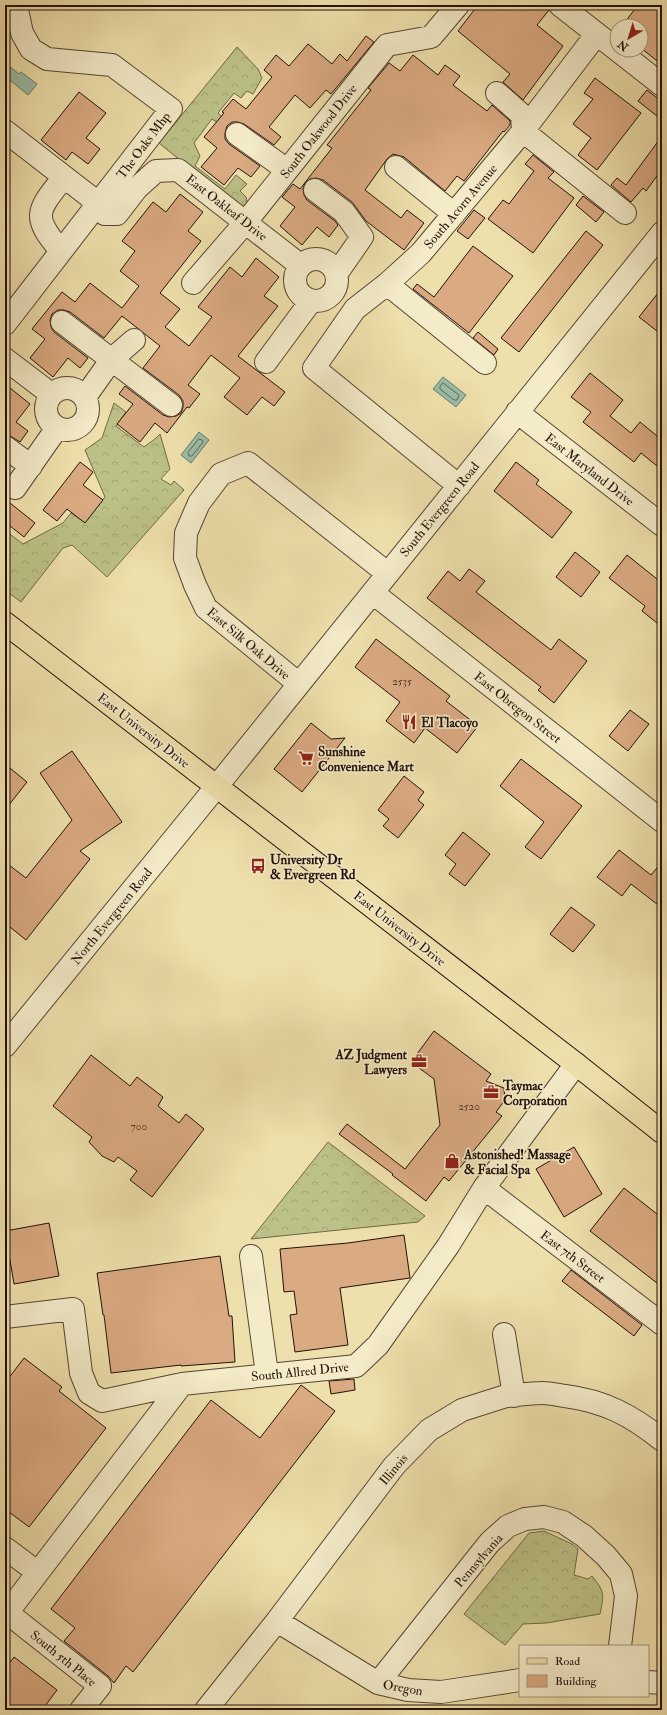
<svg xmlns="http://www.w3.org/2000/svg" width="667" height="1715" font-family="'IM FELL Double Pica',serif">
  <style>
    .forest { fill: url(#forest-crowns); stroke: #706948 }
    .water { fill: #9abda7; stroke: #6a7868 }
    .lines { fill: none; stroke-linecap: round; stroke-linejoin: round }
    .shore { stroke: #5e6758; stroke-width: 1 }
    .building { fill: #daaa82; stroke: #231109 }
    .minor-casing { stroke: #564532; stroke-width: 24 }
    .major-casing { stroke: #231109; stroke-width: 24 }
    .minor { stroke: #f4ebc9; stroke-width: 22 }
    .major { stroke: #eee0ac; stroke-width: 22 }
    .labels { text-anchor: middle; stroke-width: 3; stroke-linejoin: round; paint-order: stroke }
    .number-label { font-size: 11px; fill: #513727 }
    .street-label { font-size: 13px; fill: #231109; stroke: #f4ebc9 }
    .poi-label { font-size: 13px; font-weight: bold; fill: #231109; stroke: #f4ebc9; text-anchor: start }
  </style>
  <defs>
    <pattern id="forest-crowns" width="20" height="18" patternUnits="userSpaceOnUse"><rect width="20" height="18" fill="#bcc187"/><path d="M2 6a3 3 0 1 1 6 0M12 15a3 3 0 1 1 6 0" fill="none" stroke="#a1a573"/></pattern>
  </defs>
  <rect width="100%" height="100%" fill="#eee0ac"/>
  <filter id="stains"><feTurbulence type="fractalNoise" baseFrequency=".005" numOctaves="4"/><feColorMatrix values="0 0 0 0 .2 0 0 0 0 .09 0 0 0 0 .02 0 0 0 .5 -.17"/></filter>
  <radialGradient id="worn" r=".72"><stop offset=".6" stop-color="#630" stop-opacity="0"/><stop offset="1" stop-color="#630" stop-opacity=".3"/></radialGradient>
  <path class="forest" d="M237,47L258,69L262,78L253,94L247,91L241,98L234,93L218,113L229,123L225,128L212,119L194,143L200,156L195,166L225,189L236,175L247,184L240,191L246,197L248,206L240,209L159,143Z
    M114,403L126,412L116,426L144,447C149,443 156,439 160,434L170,469L161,479L171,485L174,481L184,490L107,577L72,545L63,548L21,602L5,590V534L7,532L23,544L63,523L71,513L84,522L105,497L85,450L102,438Z
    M328,1142L425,1216L418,1222L251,1239Z
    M544,1531L572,1544L578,1549L574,1575L588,1579L592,1576C605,1592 604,1594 600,1614L546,1623L523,1624L505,1645L464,1614L529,1533Z"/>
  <path class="water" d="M9,66L19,74L21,72L37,84L28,95L5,76V71Z
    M443,377L466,395L456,407L433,389Z
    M199,432L209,440L191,463L181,455Z"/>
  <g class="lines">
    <path class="shore" d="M443,383L459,395L457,400H454L440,389V387Z
      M199,439L202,440L203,442L192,456H189L188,453Z"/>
  </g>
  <path class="building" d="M478,5H548L549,10L537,25L563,46L523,100L503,82L510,74L458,31Z
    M638,5H662V65L641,48V26H622Z
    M366,36L374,42L331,94L326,90L310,108L295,95L269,127L281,137L274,145L244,124L238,122H232L227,126L225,133V139L229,144L260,166L251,177L238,168L224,185L201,167L217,148L204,137L224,113L222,112L233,99L246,109L272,77L264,70L276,55L289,66L308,44L332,64L340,54L347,61Z
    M413,55L438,75L445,65L460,76L453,85L487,111L492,105L510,121V125L504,132L503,131L464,181L457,176L445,191L404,157L393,154L387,159L365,190L401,218L407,210L424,223L404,250L366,221L352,202L323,180L316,178L310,179L305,183L303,189L304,195L307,200L335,221L338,225L329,237L317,227L302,245L280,226L295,207L282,197L293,184L300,189L332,148L327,145L371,90L368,88L389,63L400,71Z
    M595,78L641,113L597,170L578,155L591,138L573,124L593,99L584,93Z
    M647,90L662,102V120L638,101Z
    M79,92L106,113L86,138L100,149L88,164L72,152L66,160L41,140Z
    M662,136V169L646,191L643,188L631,202L611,185L617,178L626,185Z
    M533,155L554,172L548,178L574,198L533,253L488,219L503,200L509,204L534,171L525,164Z
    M180,194L203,212L188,231L201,241L160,293L180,309L165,327L189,346L212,317L198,307L230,267L242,277L256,258L279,277L264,296L278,306L238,356L285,392L274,406L262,397L247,415L224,397L240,378L211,355L188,385L200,394L189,408L187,407L167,433L155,423L140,442L117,424L133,404L119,394L125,386L163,415L169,417L176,416L181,413L183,407V401L179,395L143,368L160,346L122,316L104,338L70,312L64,310H58L52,314L50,320L51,327L54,332L88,358L80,368L68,358L53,377L30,358L45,339L32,329L62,292L75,302L90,283L122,308L139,286L120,271L135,251L122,241L153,202L166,212Z
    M583,196L604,212L596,222L576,205Z
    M474,210L485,218L468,239L457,231Z
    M586,231L603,245L519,352L501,338Z
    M473,246L513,276L469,333L413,289L417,284L434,297Z
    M662,288V335L639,317Z
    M478,332L498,349L494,355L473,338Z
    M590,373L623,400L610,416L631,433L640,422L662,440V470L641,453L634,462L583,422L591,412L571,397Z
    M5,384L30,404L16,422L28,431L20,442L12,437L5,435Z
    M80,462L93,472L83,485L103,500L85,523L67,509L57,521L43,510Z
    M516,462L539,480L536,484L572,512L552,538L494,491Z
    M5,499L35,523L24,537L5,522Z
    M575,552L600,572L581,597L556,577Z
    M627,555L662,583V627L642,611L645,606L609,578Z
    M469,569L485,581L476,592L551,650L559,639L587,661L554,703L538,690L541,687L427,598L448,571L460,581Z
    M376,639L450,696L446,701L478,726L457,753L425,728L414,743L386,721L400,702L355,667Z
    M630,710L649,724L628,751L609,736Z
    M311,723L331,739L345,738L302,792L274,769Z
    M72,751L122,822L80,851L90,859L26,940L5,923V862L26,878L72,820L40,773Z
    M521,759L582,806L541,859L525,847L544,822L500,786Z
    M5,764L27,782L5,810Z
    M404,776L424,792L418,800L424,805L398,838L383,826L389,819L378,810Z
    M463,832L490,854L465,886L449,874L456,864L445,855Z
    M619,850L651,875L662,862V908L631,884L622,896L597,877Z
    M571,907L595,925L573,952L550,934Z
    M434,1031L491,1074L486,1081L504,1088L505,1100L496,1112L502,1116L449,1181L444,1177L426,1201L392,1175L393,1174L339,1134L347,1124L405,1169L440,1125L434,1079L411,1062Z
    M91,1055L130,1086L137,1077L163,1097L158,1106L179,1123L186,1114L204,1129L152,1197L130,1180L137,1171L118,1157L114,1162L102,1156L89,1142L92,1137L53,1106Z
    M574,1147L602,1194L564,1217L536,1169Z
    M624,1188L662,1218V1287L590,1231Z
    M49,1223L59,1276L14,1284L5,1231Z
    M404,1235L410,1278L340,1288L348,1345L295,1352L290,1315L297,1314L294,1291L284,1292L280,1249L348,1243Z
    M220,1256L229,1316H232L235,1362L181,1366V1365L111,1373L104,1315H103L97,1273Z
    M571,1270L642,1325L634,1336L562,1281Z
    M24,1358L62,1387L59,1391L106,1428L29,1527L5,1509V1383Z
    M354,1379L355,1390L331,1394L329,1381Z
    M301,1385L335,1411L133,1672L126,1666L114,1683L108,1676L64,1641L75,1628L51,1609L211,1400L260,1438Z
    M14,1657L57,1690L42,1710H5V1669Z"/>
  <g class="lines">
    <g class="minor-casing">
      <path id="minor" d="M560,5L662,85
        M497,93L522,115L523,131L625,213
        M5,131L98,203L105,214H117L137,188L156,171L178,170L300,265
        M237,134L287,170
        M396,167L454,214
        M315,190L344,212L362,237L337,273
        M61,251C31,216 37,211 64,177
        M295 280a21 21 0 1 1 42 0a21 21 0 1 1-42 0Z
        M193,283L245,223L387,45L431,37L458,5
        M387,284L485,363
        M62,322L171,405
        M5,324L171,109L112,65L47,59L31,49L22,33L16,5
        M5,359L51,394
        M266,362L311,301
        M46 409a21 21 0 1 1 42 0a21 21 0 1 1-42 0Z
        M85,397L112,359L134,340
        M517,412L662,525
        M5,447L31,466
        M459,486L314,368L355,309L387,284L421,253L523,131L596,35
        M15,488L57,428
        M373,593L662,821
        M299,684L206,608L195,585L185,558L186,533L199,503L221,474L248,463L387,573
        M5,1046L217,786L662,233
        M484,1188L662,1324
        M251,1256L267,1374
        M5,1317L73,1309L81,1373L89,1393L102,1401L182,1384
        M504,1334L514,1396
        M5,1548L37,1572
        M5,1611L100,1686L81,1710
        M7,1613L182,1384L356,1366L378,1345L448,1246L484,1188L576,1064
        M277,1621L378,1683L408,1690L441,1692L520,1680
        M648,1682L662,1683
        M378,1683L490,1542L508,1526L525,1519L544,1517L563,1522L584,1536L606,1556L621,1574L626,1596L620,1646
        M206,1710L277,1621L394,1466L429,1430L462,1410L506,1396C518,1395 531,1393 543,1393C550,1393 558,1395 565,1396C604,1401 631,1415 662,1440"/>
    </g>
    <g class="major-casing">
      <path id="major" d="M5,623L576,1064L662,1132"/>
    </g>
    <use href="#minor" class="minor"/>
    <use href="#major" class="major"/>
  </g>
  <defs>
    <g id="restaurant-bare" transform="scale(1.2)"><path d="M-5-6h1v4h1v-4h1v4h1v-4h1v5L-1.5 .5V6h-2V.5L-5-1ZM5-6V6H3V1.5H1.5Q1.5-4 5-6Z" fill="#8f2418" stroke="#f4ebc9" stroke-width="2.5" paint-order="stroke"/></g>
    <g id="supermarket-bare" transform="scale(1.2)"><path d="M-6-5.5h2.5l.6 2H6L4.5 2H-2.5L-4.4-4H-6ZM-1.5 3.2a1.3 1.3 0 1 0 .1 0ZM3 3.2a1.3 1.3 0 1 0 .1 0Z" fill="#8f2418" stroke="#f4ebc9" stroke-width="2.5" paint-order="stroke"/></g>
    <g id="bus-bare" transform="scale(1.2)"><path d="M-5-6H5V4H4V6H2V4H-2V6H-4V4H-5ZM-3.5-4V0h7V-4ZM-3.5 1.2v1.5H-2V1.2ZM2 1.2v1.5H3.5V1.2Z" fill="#8f2418" stroke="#f4ebc9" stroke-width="2.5" paint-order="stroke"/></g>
    <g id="office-bare" transform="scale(1.2)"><path d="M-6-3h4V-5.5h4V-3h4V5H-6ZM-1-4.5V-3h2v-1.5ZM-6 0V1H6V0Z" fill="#8f2418" stroke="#f4ebc9" stroke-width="2.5" paint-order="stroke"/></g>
    <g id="shop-bare" transform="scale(1.2)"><path d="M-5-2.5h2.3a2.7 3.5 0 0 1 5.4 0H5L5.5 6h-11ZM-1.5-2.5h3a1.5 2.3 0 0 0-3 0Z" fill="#8f2418" stroke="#f4ebc9" stroke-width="2.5" paint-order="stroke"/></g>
  </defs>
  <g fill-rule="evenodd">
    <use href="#restaurant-bare" x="409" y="722"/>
    <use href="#supermarket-bare" x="306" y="758"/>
    <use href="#bus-bare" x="258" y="866"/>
    <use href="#office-bare" x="419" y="1061"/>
    <use href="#office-bare" x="491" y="1092"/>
    <use href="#shop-bare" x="452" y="1161"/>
  </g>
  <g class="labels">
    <g class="number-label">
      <text x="402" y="685">2535</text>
      <text x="469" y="1110">2520</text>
      <text x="139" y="1130">700</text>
    </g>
    <g class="street-label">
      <text transform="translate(318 131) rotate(-52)" y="5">South Oakwood Drive</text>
      <text transform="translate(143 145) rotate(-53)" y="5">The Oaks Mhp</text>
      <text transform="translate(460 206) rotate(-50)" y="5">South Acorn Avenue</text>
      <text transform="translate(227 207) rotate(38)" y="5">East Oakleaf Drive</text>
      <text transform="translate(590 469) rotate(38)" y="5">East Maryland Drive</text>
      <text transform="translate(439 509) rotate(-51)" y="5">South Evergreen Road</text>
      <text transform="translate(249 643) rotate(40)" y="5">East Silk Oak Drive</text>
      <text transform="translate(518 707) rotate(38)" y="5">East Obregon Street</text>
      <text transform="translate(144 730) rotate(38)" y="5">East University Drive</text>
      <text transform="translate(111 916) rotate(-51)" y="5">North Evergreen Road</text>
      <text transform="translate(400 928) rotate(38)" y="5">East University Drive</text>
      <text transform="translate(573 1256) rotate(37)" y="5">East 7th Street</text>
      <text transform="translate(300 1371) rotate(-6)" y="5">South Allred Drive</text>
      <text transform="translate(393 1469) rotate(-50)" y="5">Illinois</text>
      <text transform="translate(478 1560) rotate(-49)" y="5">Pennsylvania</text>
      <text transform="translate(64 1658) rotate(39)" y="5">South 5th Place</text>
      <text transform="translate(403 1687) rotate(10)" y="5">Oregon</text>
    </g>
    <g class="poi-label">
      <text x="421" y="727">El Tlacoyo</text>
      <text x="318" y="756">Sunshine<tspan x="318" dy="15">Convenience Mart</tspan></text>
      <text x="270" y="864">University Dr<tspan x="270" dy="15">&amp; Evergreen Rd</tspan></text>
      <text x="407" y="1059" text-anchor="end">AZ Judgment<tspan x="407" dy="15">Lawyers</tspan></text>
      <text x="503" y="1090">Taymac<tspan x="503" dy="15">Corporation</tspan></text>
      <text x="464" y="1159">Astonished! Massage<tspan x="464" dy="15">&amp; Facial Spa</tspan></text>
    </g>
  </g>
  <rect width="667" height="1715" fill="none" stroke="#eee0ac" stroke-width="20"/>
  <rect x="6" y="6" width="655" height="1703" fill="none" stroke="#231109" stroke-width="2"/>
  <rect x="10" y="10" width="647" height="1695" fill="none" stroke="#231109"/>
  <rect x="519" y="1645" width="130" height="52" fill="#f4ebc9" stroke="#a0947c"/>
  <rect x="527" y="1658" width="20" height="6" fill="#eee0ac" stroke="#a0947c"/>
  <text x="555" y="1665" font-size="12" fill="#231109">Road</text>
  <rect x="527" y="1675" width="20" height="12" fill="#daaa82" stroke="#a0947c"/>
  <text x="555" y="1685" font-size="12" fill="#231109">Building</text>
  <g transform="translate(629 38) rotate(218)"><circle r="19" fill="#f4ebc9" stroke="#a0947c"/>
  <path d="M0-3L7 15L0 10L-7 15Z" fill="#8f2418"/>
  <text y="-6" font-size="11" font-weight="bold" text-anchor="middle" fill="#231109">N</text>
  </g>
  <rect width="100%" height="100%" filter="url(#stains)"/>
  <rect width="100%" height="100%" fill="url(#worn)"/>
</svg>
